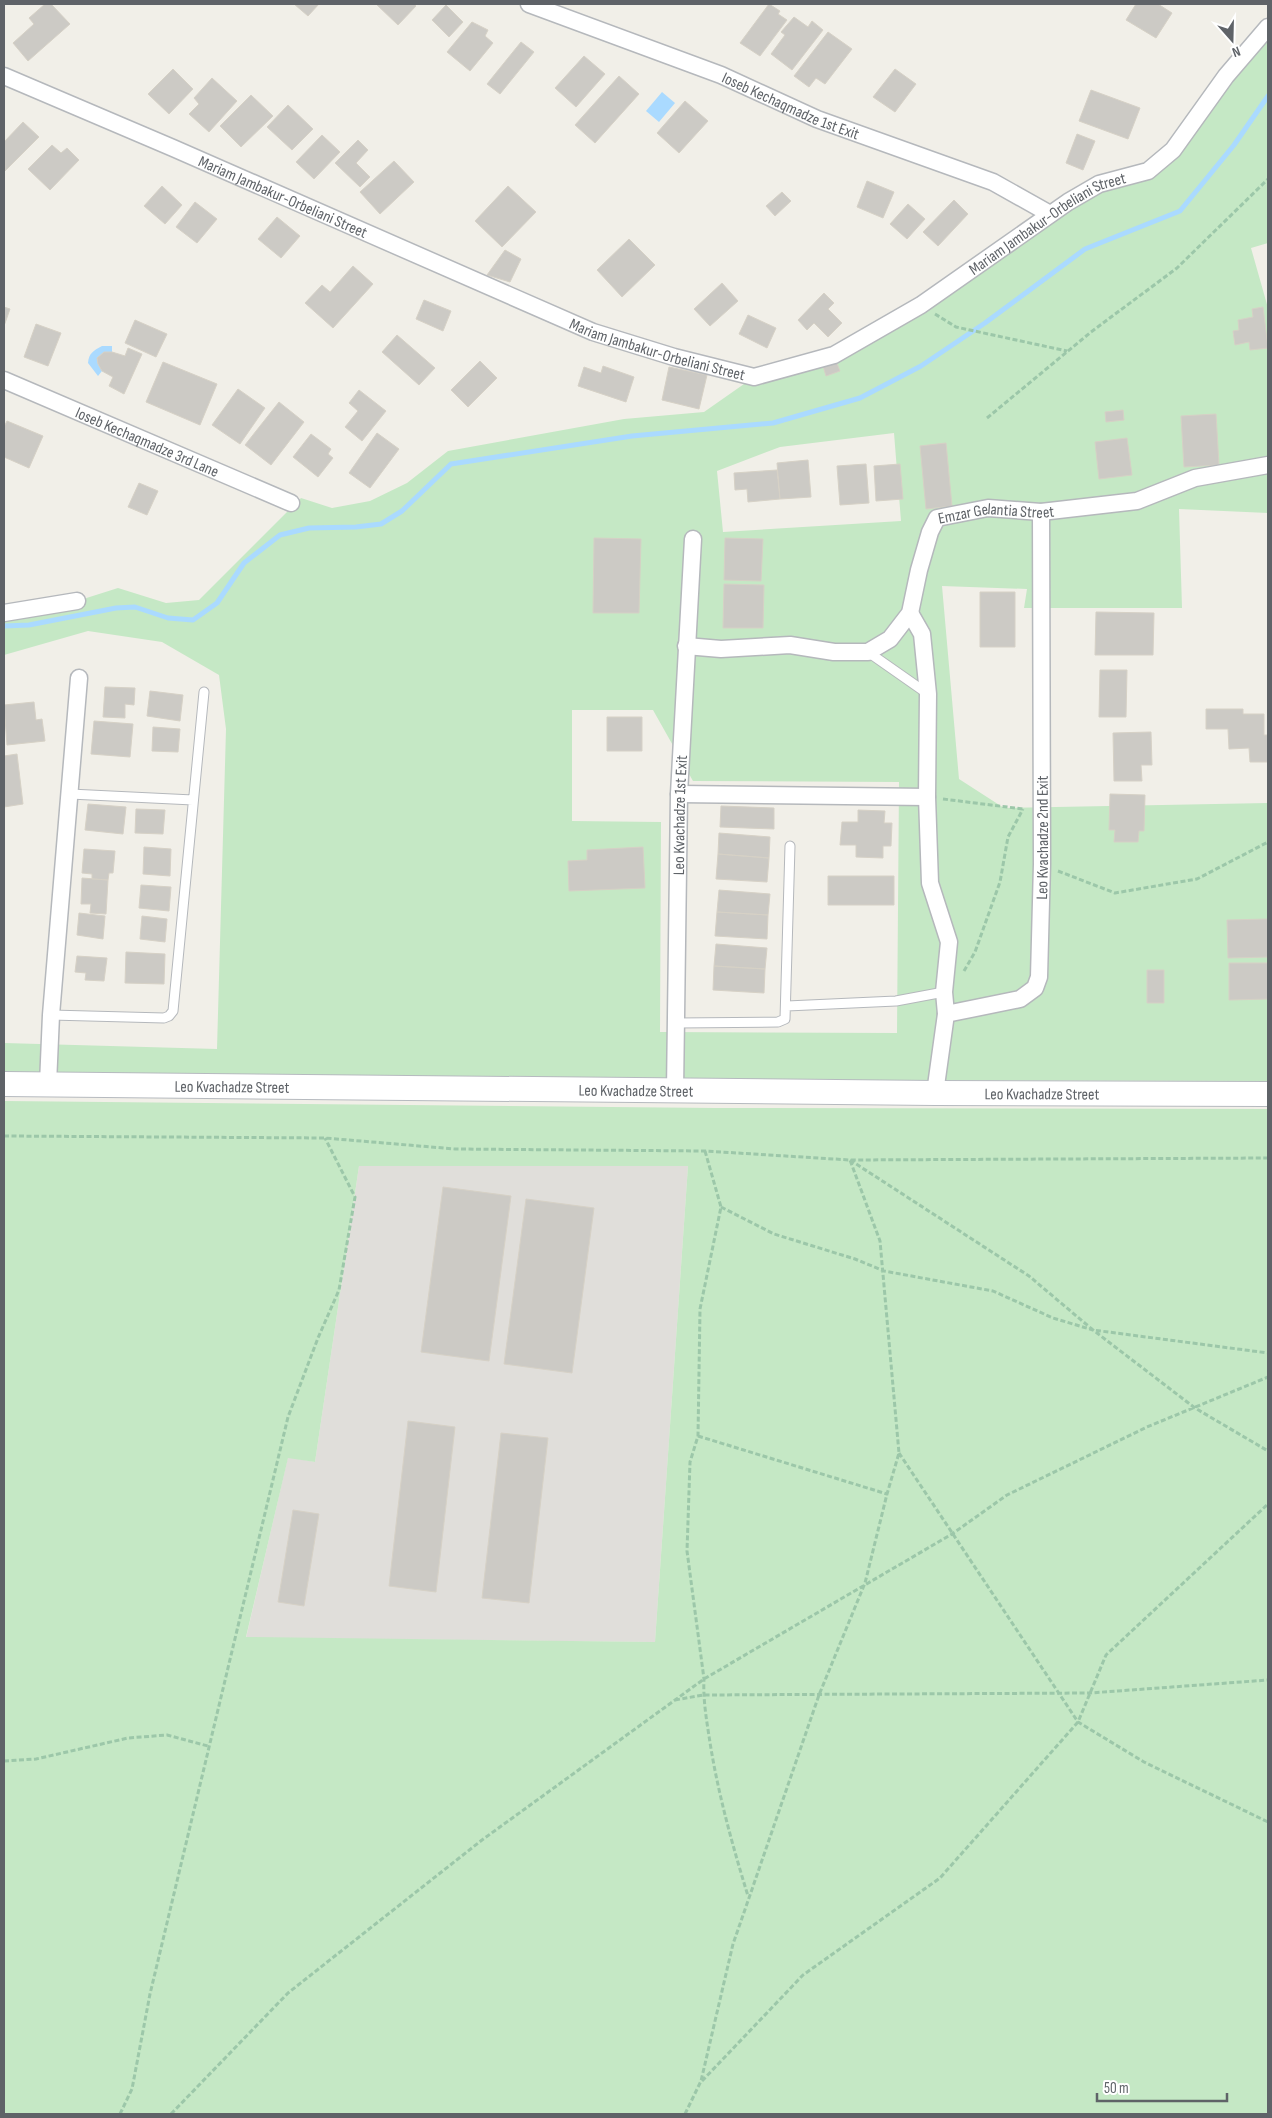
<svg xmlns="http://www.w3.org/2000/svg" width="1272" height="2118" font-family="'Sofia Sans Condensed',sans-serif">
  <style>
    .industrial { fill: #e0deda }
    .green { fill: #c5e8c5; fill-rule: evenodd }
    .water { fill: #aadaff }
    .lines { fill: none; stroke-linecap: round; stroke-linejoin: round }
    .stream { stroke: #aadaff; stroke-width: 5 }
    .building { fill: #cccac5; stroke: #d6d1c6 }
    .lane-casing { stroke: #b5b8bc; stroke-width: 11 }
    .street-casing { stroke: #b5b8bc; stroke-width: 19 }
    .secondary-casing { stroke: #b6babf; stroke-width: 26 }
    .path { stroke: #9cc7a9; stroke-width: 3; stroke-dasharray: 5 2.5; stroke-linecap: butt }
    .lane { stroke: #fff; stroke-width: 9 }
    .street { stroke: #fff; stroke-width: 16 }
    .secondary { stroke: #fff; stroke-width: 24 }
    .labels { text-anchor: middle; stroke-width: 5; stroke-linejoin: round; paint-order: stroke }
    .street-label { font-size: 16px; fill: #5f6368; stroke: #fff }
  </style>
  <rect width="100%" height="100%" fill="#f1efe8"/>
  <path class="industrial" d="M359,1166H688L655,1642L246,1638L288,1457L315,1462Z"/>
  <path class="green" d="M1268,27V243L1251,248L1268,308V513L1179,509L1182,608H1024L1027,589L942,586L959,779L1004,808L1268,803V1081L4,1078V1043L217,1049L226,729L219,675L162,642L88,631L4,655V613L77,601L118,588L166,603L199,600L301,498L332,508L370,501L407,483L448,451L624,419L704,412L754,377L834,355L1068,202L1148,171ZM894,433L901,521L723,532L717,471L780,447ZM572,710H653L693,781L899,782L897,1033L660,1032L661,822L572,821Z
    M4,1101L715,1108L1268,1109V2114H4ZM359,1166H688L655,1642L246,1637L288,1458L315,1462Z"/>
  <path class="water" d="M662,92L675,103L659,122L646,111Z
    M102,346H112V352H104L97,358L98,364L102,371L98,376L88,363C89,353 93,351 102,346Z"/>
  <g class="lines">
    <path class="stream" d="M4,626L29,625L116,608L135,607L168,618L193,620L217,603L244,563L280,535L309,528L356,527L381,524L402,511L451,464L632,436L773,423L860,398L921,366L985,323L1085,249L1180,211L1234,145L1268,96"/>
  </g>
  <path class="building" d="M45,4H51L70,24L28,61L13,43L34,24L29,18Z
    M294,4H319L308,16Z
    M376,4H414L416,6L398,25Z
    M769,4L780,11L778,14L787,20L760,56L740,43Z
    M1136,4H1158L1172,13L1156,38L1126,20Z
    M446,5L463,22L449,37L432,20Z
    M794,17L808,27L812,21L823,30L792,70L771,54L785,35L781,32Z
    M472,22L488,30L485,36L493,43L470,71L447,52Z
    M828,32L852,49L825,84L816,78L809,87L794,76Z
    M521,42L534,52L500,94L487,84Z
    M584,56L605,74L576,107L555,88Z
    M173,69L193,89L169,114L148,94Z
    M895,69L916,84L895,112L873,97Z
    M619,76L639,94L595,143L575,125Z
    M212,78L237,101L209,132L189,114L199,104L194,98Z
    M1091,90L1140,108L1128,139L1079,121Z
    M251,95L273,116L241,147L220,126Z
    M685,101L708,121L679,153L657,133Z
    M288,105L313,129L292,150L267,127Z
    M23,122L39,137L5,171L4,142Z
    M1077,134L1095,141L1083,170L1066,163Z
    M322,135L340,152L314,179L296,162Z
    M358,140L368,150L356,163L370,177L360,187L335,163Z
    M52,145L61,153L67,148L79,160L50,190L28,169Z
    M394,161L414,182L380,214L360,192Z
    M867,181L894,192L883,218L857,207Z
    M162,186L182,205L165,224L144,206Z
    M508,186L536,212L502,247L475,221Z
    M782,192L791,201L775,216L766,206Z
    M954,200L968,214L938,246L923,232Z
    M195,202L217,219L197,243L176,227Z
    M908,204L925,219L907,239L890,224Z
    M277,217L300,236L281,258L258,239Z
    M629,239L655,265L622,297L597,270Z
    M505,250L521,259L510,282L487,275Z
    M353,266L373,284L333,328L305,303L322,285L330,292Z
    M722,283L738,301L710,326L694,309Z
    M824,293L834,303L828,309L842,323L828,337L814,323L807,330L798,320Z
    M424,300L451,311L443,331L416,319Z
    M4,307L10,309L4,326Z
    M1263,307L1268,348L1250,350L1249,342L1235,345L1233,331L1239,330L1238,320L1253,317L1252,309Z
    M748,315L776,328L767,348L739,334Z
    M135,320L167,334L156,357L125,343Z
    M36,324L61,333L48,366L24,357Z
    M397,335L435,368L419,385L382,352Z
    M128,348L142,354L124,394L109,386L113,377L102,371L98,364L97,358L104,352H112L125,356Z
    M480,361L497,378L468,407L451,390Z
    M836,361L840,371L826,376L823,366Z
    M163,362L217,384L200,425L146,402Z
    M603,366L634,377L626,402L578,386L584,367L601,373Z
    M669,367L707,375L699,409L662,400Z
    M238,389L265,408L240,444L212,425Z
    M359,390L386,411L362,441L345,427L358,411L349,403Z
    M279,402L304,422L271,465L245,445Z
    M1123,410L1124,420L1106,422L1105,412Z
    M1216,414L1219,465L1184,467L1181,416Z
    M7,421L43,436L29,468L4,457V427Z
    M377,433L399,449L370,488L349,473Z
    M311,434L331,449L328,454L333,458L318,477L293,457Z
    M1127,438L1132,475L1099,479L1095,442Z
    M946,443L952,506L926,509L920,446Z
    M808,460L811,497L780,499L777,463Z
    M866,464L869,503L840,505L837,466Z
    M900,464L903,499L876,501L874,466Z
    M777,470L780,499L748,502L747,489L735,490L734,473Z
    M139,483L158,491L147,515L128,507Z
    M594,538L641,539L639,613H593Z
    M725,538L763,539L761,581L724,580Z
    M724,584L764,585L763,628H723Z
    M980,592H1015V647H980Z
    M1096,612L1154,613L1153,655H1095Z
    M1100,670H1127L1126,717H1099Z
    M105,687L135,688L134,705L125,704V718L103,717Z
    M150,691L183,695L180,721L147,716Z
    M34,702L36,720L42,719L45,741L7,745L4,705Z
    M1206,709H1243V714H1264V735H1268V762H1250L1249,748L1229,749L1228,729H1206Z
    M607,717H642V751H607Z
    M94,721L133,724L130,757L91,754Z
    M153,727L180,729L178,752L152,751Z
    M1151,732L1152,765H1141L1142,781H1114L1113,733Z
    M17,754L23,804L4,807V756Z
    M1110,794L1145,795L1144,831H1139L1138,842H1114L1115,830H1109Z
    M88,804L126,807L123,834L85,830Z
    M721,806L774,808V829L720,827Z
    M136,809L165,810L163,834L135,833Z
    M858,810L885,811L884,823H892L891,846H883V858L856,857V845H840L842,822H858Z
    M719,833L770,837L769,858L718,854Z
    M144,847L171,849L170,876L143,874Z
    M643,847L645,888L569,891L568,861L587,860V850Z
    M84,849L115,851L113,873H109L108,880L92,879V874L82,873Z
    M718,854L769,858L767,882L716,879Z
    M828,876H894V905H828Z
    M82,878L108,880L106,914L90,913L91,904H81Z
    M141,885L171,887L169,911L139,908Z
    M719,890L770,894L768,915L717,912Z
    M717,912L768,915L767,939L715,936Z
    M79,913L105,916L103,939L77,935Z
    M142,916L167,919L165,942L140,939Z
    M1268,919V957L1228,958L1227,920Z
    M716,944L767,948L765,969L714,966Z
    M126,952L165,954L164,984L125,983Z
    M77,956L107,958L104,981L85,980L86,973L75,972Z
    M1229,963H1268V999L1229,1000Z
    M714,966L765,969L764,993L713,990Z
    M1147,970H1164V1003H1147Z
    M443,1187L511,1196L489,1361L421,1352Z
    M526,1199L594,1208L572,1373L504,1364Z
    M408,1421L455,1427L436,1592L389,1586Z
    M501,1433L548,1438L529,1603L482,1598Z
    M293,1510L319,1514L304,1606L278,1602Z"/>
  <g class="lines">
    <g class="lane-casing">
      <path id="lane" d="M868,652L928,694
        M70,794L193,800
        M787,1006L896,1001L944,992
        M51,1015L164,1018L169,1016L173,1011L204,692
        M677,1023L778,1022L785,1019L790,846"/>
    </g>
    <g class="street-casing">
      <g id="street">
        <path id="s1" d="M529,4L721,75L817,119L993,182L1050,214"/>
        <path id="s2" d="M4,76L173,148L593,332L674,357L754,377L834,355L921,305L1068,202L1099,184L1148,171L1173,150L1226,76L1268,27"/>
        <path id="s3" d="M4,380L291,503"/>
        <path d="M4,613L77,601"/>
        <path d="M910,613L922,634L928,694L927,797L930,883L949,942L944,992L946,1014"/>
        <path id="s4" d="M686,646L721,649L790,645L834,652H868L890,639L910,613L919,570L930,532L937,518L988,508L1041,512L1137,501L1195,478L1268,465"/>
        <path d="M679,794L927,797"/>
        <path d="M48,1084L51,1015L79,678"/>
        <path id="s5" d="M675,1091L679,794L693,539"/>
        <path id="s6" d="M935,1093L946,1014L1020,999L1035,988L1039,977L1042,864L1041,512"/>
      </g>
    </g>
    <g class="secondary-casing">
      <g id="secondary">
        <path id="s7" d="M4,1084L935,1093L1268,1094"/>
      </g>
    </g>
    <path class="path" d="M935,314L956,327L1067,351
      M987,418L1091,332L1177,268L1268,179
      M943,799L1023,809
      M1058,871L1115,893L1197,879L1268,842
      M964,971L975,952L1000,882L1008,837L1023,809
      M4,1136L325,1138L455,1149L705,1151L850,1160L1268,1158
      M705,1151L721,1207L700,1309L698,1436L690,1462L687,1551L704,1679C703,1698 706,1717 709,1736C717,1790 732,1844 748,1896
      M850,1160L1029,1276L1093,1330L1268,1353
      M721,1207L774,1234L855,1259L884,1271L993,1291L1053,1318L1093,1330L1195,1408L1268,1451
      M698,1436L887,1494
      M899,1453L1078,1722L1144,1762L1268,1822
      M675,1700L703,1695L1090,1693L1268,1680
      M4,1761L36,1759L128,1738L167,1735L208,1746
      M702,2081L803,1975L940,1878L1078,1722L1106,1655L1268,1504
      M120,2114L132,2089L150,1994L288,1417L318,1338L339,1290L355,1197L325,1138
      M171,2114L288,1993L482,1840L704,1679L952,1534L1007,1495L1147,1427L1268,1377
      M685,2114L701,2081L733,1944L749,1898L819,1695L865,1583L887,1494L899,1453L880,1241L850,1160"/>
    <use href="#lane" class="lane"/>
    <use href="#street" class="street"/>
    <use href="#secondary" class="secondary"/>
  </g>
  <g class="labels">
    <g class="street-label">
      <text dy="6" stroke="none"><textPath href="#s1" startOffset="281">Ioseb Kechaqmadze 1st Exit</textPath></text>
      <text dy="6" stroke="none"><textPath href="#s2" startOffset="304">Mariam Jambakur-Orbeliani Street</textPath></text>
      <text dy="6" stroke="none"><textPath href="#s2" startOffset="1144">Mariam Jambakur-Orbeliani Street</textPath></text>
      <text dy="6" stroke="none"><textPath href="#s2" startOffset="709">Mariam Jambakur-Orbeliani Street</textPath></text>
      <text dy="6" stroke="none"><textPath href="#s3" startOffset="156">Ioseb Kechaqmadze 3rd Lane</textPath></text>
      <text dy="6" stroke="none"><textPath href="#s4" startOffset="400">Emzar Gelantia Street</textPath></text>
      <text dy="6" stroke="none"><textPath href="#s5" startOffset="276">Leo Kvachadze 1st Exit</textPath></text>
      <text dy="6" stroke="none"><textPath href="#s6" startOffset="325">Leo Kvachadze 2nd Exit</textPath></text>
      <text dy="6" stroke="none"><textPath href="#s7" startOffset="228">Leo Kvachadze Street</textPath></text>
      <text dy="6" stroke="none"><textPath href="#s7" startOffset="632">Leo Kvachadze Street</textPath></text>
      <text dy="6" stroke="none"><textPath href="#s7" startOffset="1038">Leo Kvachadze Street</textPath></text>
    </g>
  </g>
  <rect width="1272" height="2118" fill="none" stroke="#5f6368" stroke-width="10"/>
  <g transform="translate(1232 40) rotate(160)" stroke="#ffffff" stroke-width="4" paint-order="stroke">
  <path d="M0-4L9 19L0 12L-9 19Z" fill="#5f6368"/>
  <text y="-8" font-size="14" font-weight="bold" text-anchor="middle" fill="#5f6368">N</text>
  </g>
  <path d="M1097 2093v8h130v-8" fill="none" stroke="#5f6368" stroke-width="2.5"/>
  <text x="1104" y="2093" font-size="15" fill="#5f6368" stroke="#ffffff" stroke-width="4" paint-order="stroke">50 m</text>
</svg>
